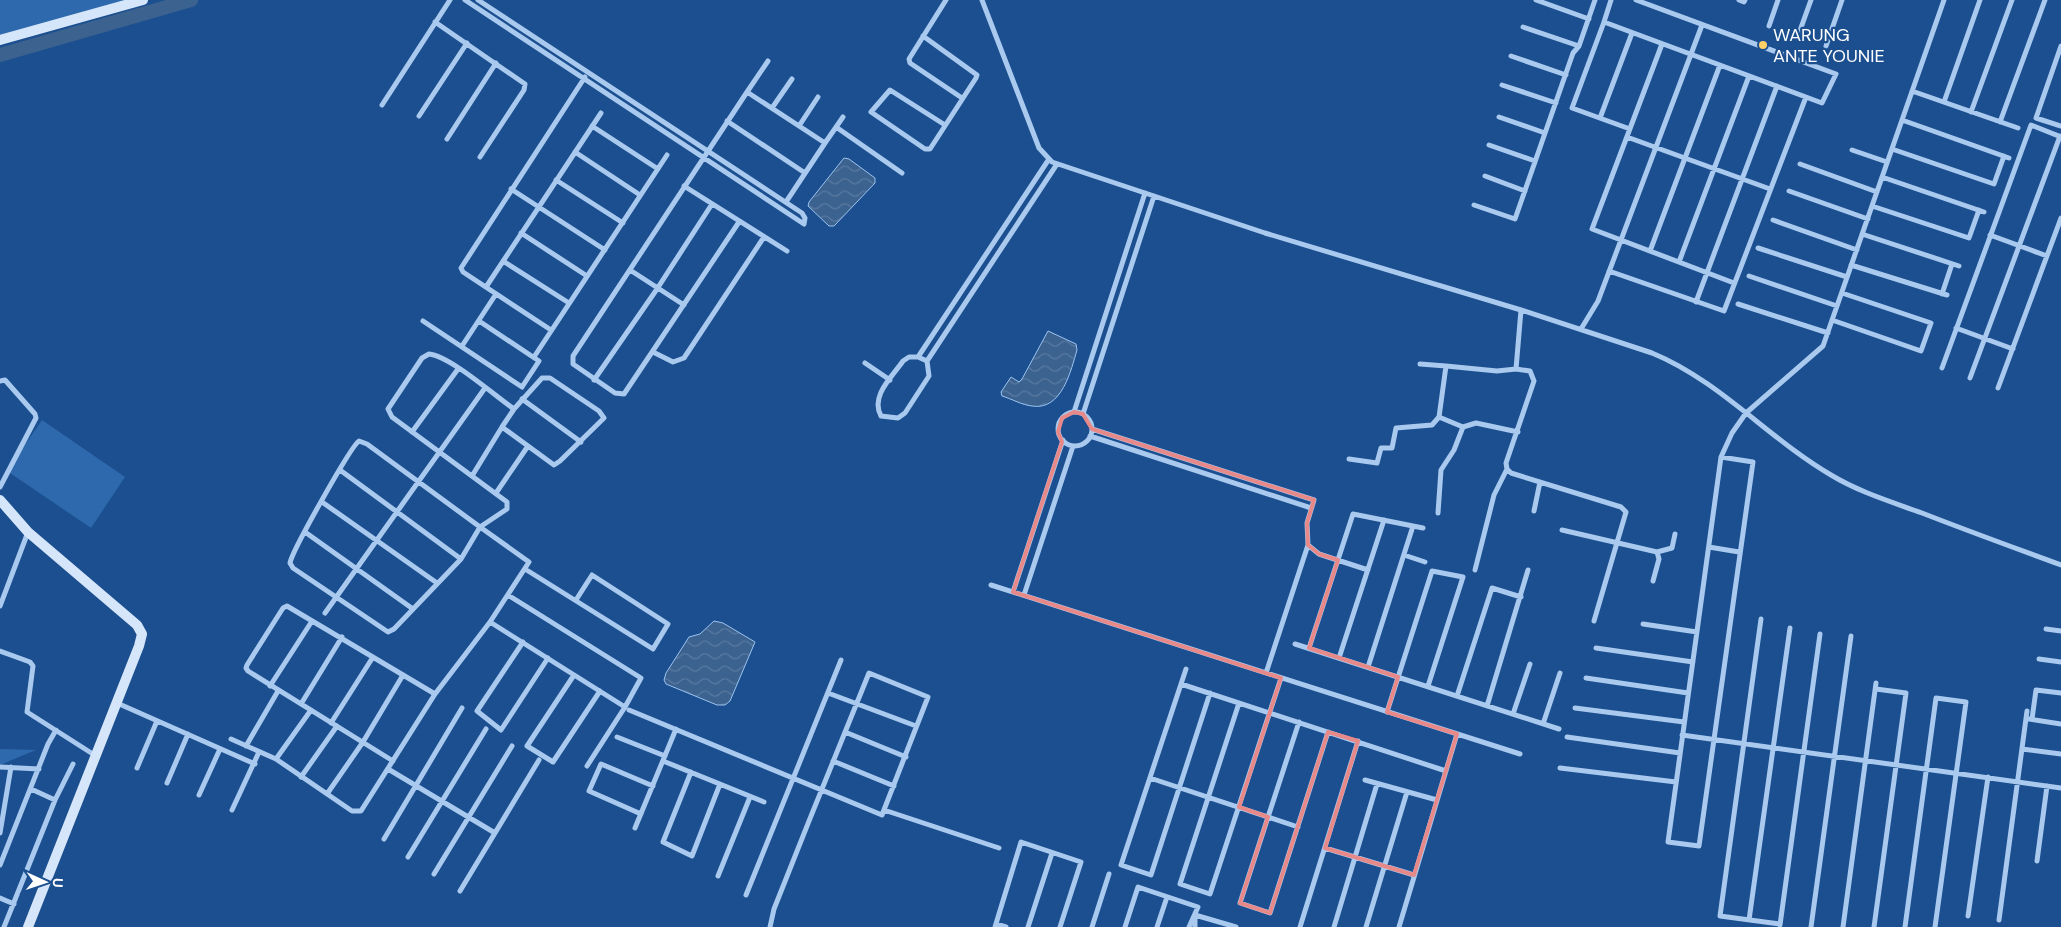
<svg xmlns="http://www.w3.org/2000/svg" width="2061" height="927" font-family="'DM Sans',sans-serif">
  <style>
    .green { fill: #2e69ad }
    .water { fill: url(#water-waves); stroke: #9cc4f0 }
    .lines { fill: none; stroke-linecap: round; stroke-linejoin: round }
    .river { stroke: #3c6290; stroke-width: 14 }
    .street { stroke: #a9c9ee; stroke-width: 5 }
    .secondary { stroke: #d6e6fa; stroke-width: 10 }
    .marked { fill: none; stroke: #e88989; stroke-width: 4; stroke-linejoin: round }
    .poi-dot { fill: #ffd166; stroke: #1b4f8f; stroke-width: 2 }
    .labels { text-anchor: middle; stroke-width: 4.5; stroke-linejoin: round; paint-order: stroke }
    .poi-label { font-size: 18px; fill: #fff; stroke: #1b4f8f; text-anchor: start }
  </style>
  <defs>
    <pattern id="water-waves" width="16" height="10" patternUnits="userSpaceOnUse" patternTransform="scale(1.25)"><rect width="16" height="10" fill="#3c6290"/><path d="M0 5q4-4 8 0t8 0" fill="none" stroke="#597aa1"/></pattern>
  </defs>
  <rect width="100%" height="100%" fill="#1b4f8f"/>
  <path class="green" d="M0,0H140L0,40Z
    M42,420L125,477L91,528L7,471Z
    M0,749L36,750L0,765Z"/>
  <path class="water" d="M844,158L849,159L875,178V183L834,226H829L808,206L809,202Z
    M1048,331L1076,344L1077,350C1071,370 1062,411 1032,406C1022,405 1012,399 1002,396L1001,392L1011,377L1019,382L1022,379Z
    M714,621L723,623L755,642L730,701L725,705H717L666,684L664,680L666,673L689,637L700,634Z"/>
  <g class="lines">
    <path class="river" d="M0,55L191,0"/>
    <path class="street" d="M465,0L804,224
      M478,0L802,213L805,218L804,224
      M946,0L909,59L910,63L962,98
      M982,0L1039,148L1052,162L1265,233L1521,310L1652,353C1720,381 1769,439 1831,475C1859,492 1892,502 1922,513C1968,531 2015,548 2061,565
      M1536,0L1589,19
      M1611,0L1604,22L1822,103L1836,74L1636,0
      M1739,0L1744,2L1745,0
      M435,22L525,84L524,90L480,157
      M1604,22L1572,108L1630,129
      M1769,26L1778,0
      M1523,27L1579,46
      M923,36L977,75L976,78L930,149H925L871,112L890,90L945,125
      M1798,36L1811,0
      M1662,44L1592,229L1734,283
      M1826,46L1842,0
      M2061,46L2036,118L2061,126
      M1511,56L1566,75
      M1502,85L1556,103
      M1912,91L2018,128
      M747,92L768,61
      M1944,102L1980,0
      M382,105L450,0
      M772,108L792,79
      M1971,112L2012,0
      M419,116L467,43
      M1499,117L1545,133
      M1600,118L1632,33
      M1902,120L2009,158
      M727,121L805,173
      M2000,122L2045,0
      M592,126L658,169
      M799,126L818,97
      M836,127L902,173
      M1627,137L1770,189
      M447,139L496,63
      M825,143L843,117
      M1489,145L1535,161
      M1892,149L1994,184L2004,156
      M1852,150L1887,162
      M575,152L640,195
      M1800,164L1877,192
      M1485,176L1525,191
      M1882,177L1984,212
      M556,180L623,223
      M684,186L787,251
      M511,189L605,250
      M1789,191L1868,219
      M1474,205L1515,219L1573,53L1579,46L1595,0
      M1872,206L1969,238L1979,210
      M1773,220L1857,250
      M739,222L624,394L615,393L573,364V356L747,92L825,143L786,202
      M521,233L587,276
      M1862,234L1959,266
      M1990,235L2047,256
      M1758,248L1847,277
      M1650,251L1720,65
      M503,261L569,303
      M1679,262L1749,76
      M1851,265L1947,295
      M630,270L684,305
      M1609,271L1724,311L1806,97
      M1749,276L1837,306
      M486,287L601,113
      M1942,294L1952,264
      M1696,302L1777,86
      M1738,304L1828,333
      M1521,310L1516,369L1530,371L1534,381L1506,463L1507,469L1511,473L1621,507L1626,512L1594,621
      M1832,320L1921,351L1931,323L1842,293
      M423,321L522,387L539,361L479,321
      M1956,328L2013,349
      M1581,329L1598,301L1702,25
      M551,330L463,272L461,268L585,77
      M462,346L496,294
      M653,352L673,362L684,358L764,237
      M534,357L667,155
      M909,357H918L927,361L929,376L905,413L898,418L881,416C870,396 892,377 903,361Z
      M918,357L1049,159
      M927,361L1057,164
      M865,363L890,380
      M1420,364L1446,366
      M1942,368L2031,125L2061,137
      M542,378H550L599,411L604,418L560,461L554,465L502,427L514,409Z
      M1970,378L2060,136
      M594,380L657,289L712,204
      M0,381L5,380L35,414L36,418L0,487
      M1998,388L2061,218
      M522,399L581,442
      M1074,412L1145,193
      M1058 429a17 17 0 1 1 34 0a17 17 0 1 1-34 0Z
      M1083,414L1154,196
      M1439,417L1446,366L1497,371L1516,369
      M1092,429L1314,500L1307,523L1308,545L1319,554L1368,570
      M412,432L458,369
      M1090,436L1311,508
      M359,441L367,444L480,527L461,559L394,629L388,632L293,568L290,563C292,551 351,446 359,441Z
      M1721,457L1753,462L1699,846L1668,842L1721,457L1732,433L1746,413L1823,346L1944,0
      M1349,459L1377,463L1381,448H1392L1396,428L1432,425L1439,417L1463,427L1476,423L1518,432
      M340,470L461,559
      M472,476L502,427
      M496,493L528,446
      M322,502L437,583
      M1534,511L1540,482
      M1438,513L1441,470L1454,450L1463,427
      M1562,530L1657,552L1659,559L1653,581
      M305,532L413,609
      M1709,547L1739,552
      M1657,552L1672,548L1675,534
      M1404,555L1425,562
      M525,569L653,649L668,624L592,575L576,600
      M1475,570L1494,495L1507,469
      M991,585L1520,754
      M1013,592L1063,440
      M1024,595L1073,446
      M0,606L28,532
      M325,613L485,388
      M1761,619L1720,916L1780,924
      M490,622L625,707L641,678L508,595
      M1643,624L1697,632
      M2046,629L2061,631
      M523,642L477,711L501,730L548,658
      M1295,644L1559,729
      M1309,648L1353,514L1423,528
      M1596,648L1693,662
      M0,651L30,662L33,666L27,712L96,756
      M1339,658L1384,520
      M2039,659L2061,662
      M1368,667L1413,526
      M1186,669L1121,865L1151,875L1210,693
      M1266,673L1308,545
      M574,675L527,746L553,762L600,691
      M1586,678L1688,693
      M1181,684L1446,771
      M270,686L312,621
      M828,693L916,726
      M1457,696L1492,588L1521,597
      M117,703L255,764
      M1239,703L1180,884L1210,894L1281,678
      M301,704L342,637
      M1487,706L1528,570
      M1575,708L1684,722
      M629,710L882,815L928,697L869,673C837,752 805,830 774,909L770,927
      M1387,712L1432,571L1463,577L1428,686
      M1513,714L1530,664
      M2029,719L2061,724
      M2032,719L2036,690L2061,693
      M1299,722L1240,903L1270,913L1328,732
      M331,723L373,657
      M1543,724L1560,673
      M845,732L906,757
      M1682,735L2061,788
      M617,737L665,756
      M1567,737L1680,753
      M231,739L276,759L352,811H361L435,694L490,622L529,562L480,527L507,509V502L392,417L388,409L422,358L429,354C450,356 495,396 514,409
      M246,746L278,691
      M2022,749L2061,754
      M276,759L311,710
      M393,761L248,671L246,668L247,665L283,608L287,606L435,694
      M663,761L764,802
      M833,761L894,786
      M587,766L625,707
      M0,767L39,769
      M137,768L157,721
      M1560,768L1676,782
      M388,769L495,833
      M691,772L663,842L692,856L720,784
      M301,777L337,726
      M1150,778L1298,827
      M1365,780L1437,800
      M167,783L188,734
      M31,789L55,800
      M327,794L363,742L403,675
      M199,795L220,749
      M232,810L259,752
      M884,810L999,848
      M641,814L589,791L601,764L653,786
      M635,828L676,729
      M0,833L11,767
      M384,839L462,708
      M1325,848L1414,875
      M408,857L486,729
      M2037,861L2047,786
      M0,865L48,744L56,730
      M434,874L512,746
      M718,876L750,797
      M460,891L539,760
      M746,895L841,660
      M0,898L14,904
      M1195,915L1236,927
      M1195,915V927
      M1968,916L1988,777
      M1749,920L1790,628
      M1999,920L2027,711
      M996,924L1006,927
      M1780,925L1820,634
      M4,927L55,800L73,764
      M995,927L1021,842L1081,862L1060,927
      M1028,927L1052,853
      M1092,927L1109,874
      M1125,927L1138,887L1198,907L1189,927
      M1157,927L1167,897
      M1300,927L1358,741
      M1334,927L1377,784
      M1366,927L1407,792
      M1399,927L1457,734
      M1811,927L1851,636
      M1843,927L1876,683
      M1874,927L1906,693L1876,689
      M1905,927L1936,698L1966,702L1935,927"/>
    <path class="secondary" d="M0,40L143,0
      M0,500L28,532L137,625L142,634L139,646L28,927"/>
  </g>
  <path class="marked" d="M1074,412L1083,414L1092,429L1314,500L1307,523L1308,545L1319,554L1338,560L1309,648L1398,677L1387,712L1457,734L1414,875L1325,848L1358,741L1328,732L1270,913L1240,903L1268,817L1239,807L1281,678L1013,592L1062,442L1058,432L1062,418Z"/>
  <circle class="poi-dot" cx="1763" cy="45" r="5"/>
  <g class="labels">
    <g class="poi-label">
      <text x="1773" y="41">WARUNG<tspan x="1773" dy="21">ANTE YOUNIE</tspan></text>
    </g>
  </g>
  <g transform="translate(45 882) rotate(93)" stroke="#1b4f8f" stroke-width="4" paint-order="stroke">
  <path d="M0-4L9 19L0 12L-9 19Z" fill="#ffffff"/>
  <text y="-8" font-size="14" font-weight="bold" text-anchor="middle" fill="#ffffff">U</text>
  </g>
</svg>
